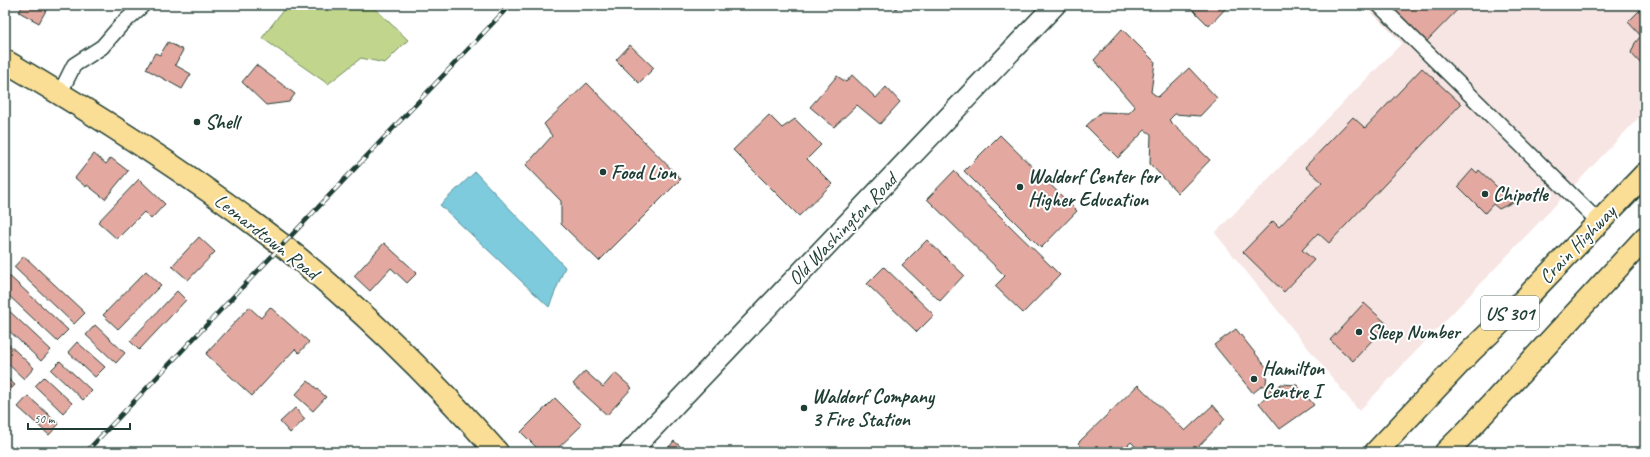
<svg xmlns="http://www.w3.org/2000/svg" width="1650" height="457" font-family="Caveat,sans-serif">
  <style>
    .built { fill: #f7e5e3 }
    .green { fill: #c1d68c; stroke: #708a60 }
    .water { fill: #7ecbde; stroke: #58929a }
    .building { fill: #e3a9a1; stroke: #1f3d34 }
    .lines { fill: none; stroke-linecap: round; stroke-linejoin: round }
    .minor-casing { stroke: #1f3d34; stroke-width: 17 }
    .secondary-casing { stroke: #1f3d34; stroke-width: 23 }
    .trunk-casing { stroke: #1f3d34; stroke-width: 25 }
    .minor { stroke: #fff; stroke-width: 14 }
    .secondary { stroke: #fff; stroke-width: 20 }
    .trunk { stroke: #fbde96; stroke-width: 22 }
    .rail-casing { stroke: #1f3d34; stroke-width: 4.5 }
    .rail { stroke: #fff; stroke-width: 3; stroke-dasharray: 9; stroke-linecap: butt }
    .poi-dot { fill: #1f3d34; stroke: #fff; stroke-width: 1.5 }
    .labels { text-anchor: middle; stroke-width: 4; stroke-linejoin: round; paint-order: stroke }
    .shield { fill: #fff; stroke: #627771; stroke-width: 1 }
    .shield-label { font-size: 19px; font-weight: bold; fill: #1f3d34 }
    .poi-label { font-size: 20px; font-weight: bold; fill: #1f3d34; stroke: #fff; text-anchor: start }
    .street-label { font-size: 20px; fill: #1f3d34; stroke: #fff }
  </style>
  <rect width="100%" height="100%" fill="#fff"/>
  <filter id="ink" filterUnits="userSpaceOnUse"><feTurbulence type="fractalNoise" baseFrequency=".025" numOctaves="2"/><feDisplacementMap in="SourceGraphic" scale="8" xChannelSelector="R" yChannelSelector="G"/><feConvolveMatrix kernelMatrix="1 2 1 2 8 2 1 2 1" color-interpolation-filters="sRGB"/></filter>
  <g filter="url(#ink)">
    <path class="built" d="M1364,5H1645V111L1359,411L1215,233L1402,43Z"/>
    <path class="green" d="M287,5H371L408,40L385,63L361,58L328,84L262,38Z"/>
    <path class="water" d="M475,172L565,267L549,307L440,205Z"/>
    <path class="building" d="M23,5H49L39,23L19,12Z
      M892,5H900L896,9Z
      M1188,5H1229L1209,26Z
      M1383,5H1462L1424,44Z
      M1645,5V52L1641,64L1631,53L1635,43L1641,36L1628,22Z
      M1122,29L1155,62L1151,92L1158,97L1189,68L1217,98L1200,116L1175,114L1169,120L1210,160L1178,193L1150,164L1151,134L1145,130L1118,158L1086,126L1101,112L1129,113L1135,107L1094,60Z
      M168,42L183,50L175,65L191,74L182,89L146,69L155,53L160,55Z
      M630,45L654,68L639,83L616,60Z
      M256,65L295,94L289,102L266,105L242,82Z
      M1422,68L1461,104L1329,243L1318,233L1302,250L1314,260L1284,292L1243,252L1273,221L1279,227L1322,182L1305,167L1353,117L1365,128Z
      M852,75L876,98L886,87L900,102L880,124L857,105L834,127L810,107L837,76L846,82Z
      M587,83L681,179L599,261L561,224V201L526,165L552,136L544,124Z
      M769,115L782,128L795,119L821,145L807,159L832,184L799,216L733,150Z
      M1000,135L1077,211L1041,248L964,171Z
      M94,154L106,164L111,158L128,171L105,199L87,185L86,187L75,178Z
      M1473,169L1477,173L1479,170L1513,202L1499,209L1493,204L1485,213L1458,186Z
      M954,171L1060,275L1023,313L995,286L1005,276L927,199Z
      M139,179L165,204L151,219L144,212L117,239L98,222Z
      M199,237L215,252L188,280L172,266Z
      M927,240L964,275L940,301L902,265Z
      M384,243L417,273L407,283L391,268L370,291L354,276Z
      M24,256L85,313L74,324L14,267Z
      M884,267L934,315L917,332L867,284Z
      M146,271L161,285L118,329L103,315Z
      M5,272L68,330L57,341L5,292Z
      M177,291L186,300L139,350L130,341Z
      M1364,303L1387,324L1353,361L1330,340Z
      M5,307L51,350L41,361L5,327Z
      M249,307L261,318L270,307L309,342L299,353L295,349L252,396L206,354Z
      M95,325L125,353L116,363L86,335Z
      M1236,329L1270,372L1267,374L1266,383L1272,392L1281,384L1297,385L1314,405L1280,429L1259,403L1269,394L1263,385L1253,393L1214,345Z
      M5,341L34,368L24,379L5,361Z
      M77,342L105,367L95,377L68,352Z
      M60,361L92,391L83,400L51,370Z
      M585,371L603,387L615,373L632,388L607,415L573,384Z
      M5,376L15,385L5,395Z
      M44,377L72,403L63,413L35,386Z
      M308,381L326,397L313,411L295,395Z
      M1138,385L1185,431L1213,405L1225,419L1193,452H1174L1169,448L1165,452H1141L1131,442L1121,452H1087L1078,443Z
      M28,396L59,424L49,435L18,407Z
      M555,398L582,425L554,452H541L521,432Z
      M295,408L305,419L290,433L280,422Z
      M674,441L687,452H665Z
      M712,447L719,452H708Z"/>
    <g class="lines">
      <g class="minor-casing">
        <path id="minor" d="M1379,5L1599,222
          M60,93L74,65L102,47L121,25L143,5"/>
      </g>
      <g class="secondary-casing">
        <path id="secondary" d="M630,452L1055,5"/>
      </g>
      <g class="trunk-casing">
        <path id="trunk" d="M5,61C101,117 194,177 282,245C360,307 431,377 497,452
          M1376,452L1471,351L1524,300L1645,174
          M1446,452L1469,429L1645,238"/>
      </g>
      <use href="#minor" class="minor"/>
      <use href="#secondary" class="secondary"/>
      <use href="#trunk" class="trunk"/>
      <g class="rail-casing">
        <path id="rail" d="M86,452L510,5"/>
      </g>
      <use href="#rail" class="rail"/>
    </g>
  </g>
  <g class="poi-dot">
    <circle cx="197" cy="122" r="4"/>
    <circle cx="603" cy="172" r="4"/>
    <circle cx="1020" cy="187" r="4"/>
    <circle cx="1485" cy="194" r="4"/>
    <circle cx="1359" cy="332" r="4"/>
    <circle cx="1254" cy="379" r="4"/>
    <circle cx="804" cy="408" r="4"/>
  </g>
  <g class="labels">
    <rect class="shield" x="1481" y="296" width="58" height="34" rx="3"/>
    <g class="shield-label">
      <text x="1510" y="320">US 301</text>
    </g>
    <g class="poi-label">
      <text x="205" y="129">Shell</text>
      <text x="611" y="179">Food Lion</text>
      <text x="1028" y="183">Waldorf Center for<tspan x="1028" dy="23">Higher Education</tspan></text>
      <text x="1493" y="201">Chipotle</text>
      <text x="1367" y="339">Sleep Number</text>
      <text x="1262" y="375">Hamilton<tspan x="1262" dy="23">Centre I</tspan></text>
      <text x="812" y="403">Waldorf Company<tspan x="812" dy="23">3 Fire Station</tspan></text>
    </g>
    <g class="street-label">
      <text transform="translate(842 229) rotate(-46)" y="7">Old Washington Road</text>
      <text transform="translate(267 236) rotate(38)" y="7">Leonardtown Road</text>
      <text transform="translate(1577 244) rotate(-46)" y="7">Crain Highway</text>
    </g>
  </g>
  <rect width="1650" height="457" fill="none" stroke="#fff" stroke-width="20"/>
  <rect x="10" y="10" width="1630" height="437" fill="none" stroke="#1f3d34" stroke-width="1.5" filter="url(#ink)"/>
  <path d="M28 423v6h102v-6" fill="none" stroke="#1f3d34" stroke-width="2"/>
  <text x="34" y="423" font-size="12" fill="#1f3d34" stroke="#ffffff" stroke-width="3" paint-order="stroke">50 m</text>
</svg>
